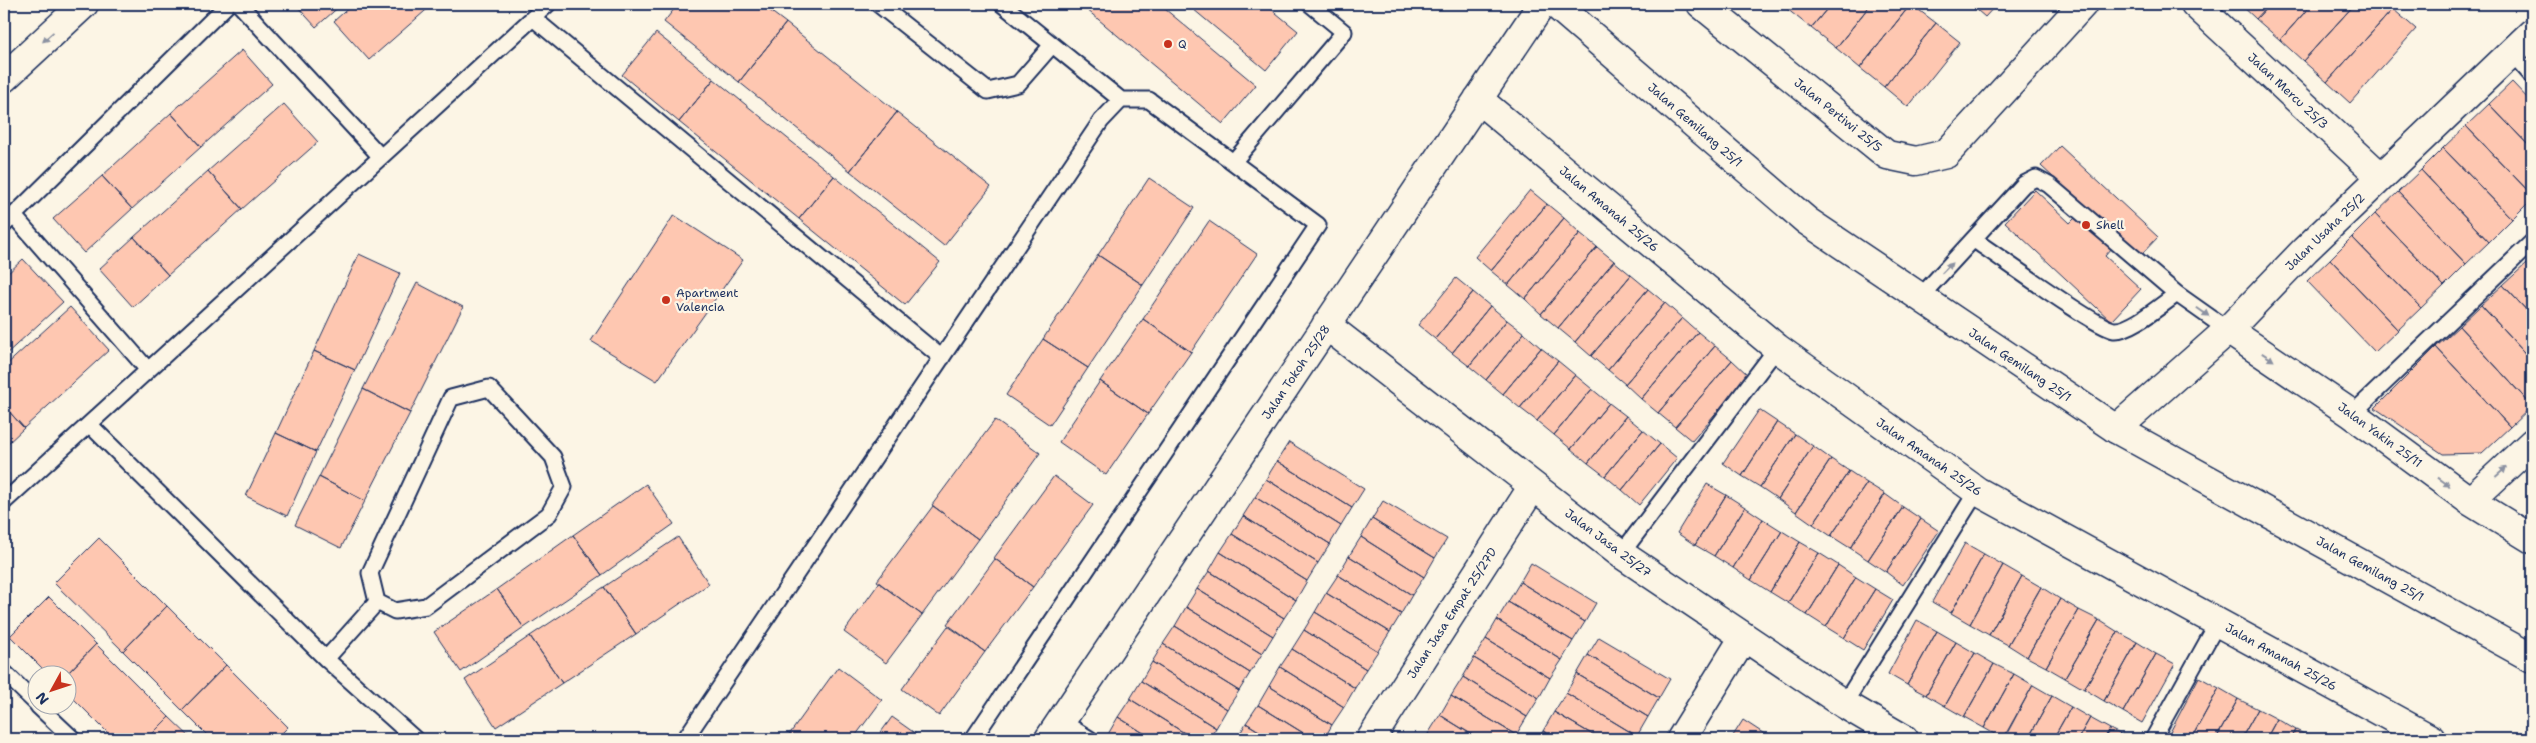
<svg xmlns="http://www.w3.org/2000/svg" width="2536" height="743" font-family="'Shantell Sans',sans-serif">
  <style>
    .building { fill: #fec7b1; stroke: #1b2f5e }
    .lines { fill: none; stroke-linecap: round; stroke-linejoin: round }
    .lane-casing { stroke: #1b2f5e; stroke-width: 19 }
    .street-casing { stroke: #1b2f5e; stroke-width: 31 }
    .secondary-casing { stroke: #1b2f5e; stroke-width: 31 }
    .lane { stroke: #fcf5e5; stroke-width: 15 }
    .street { stroke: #fcf5e5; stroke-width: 28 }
    .secondary { stroke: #fcf5e5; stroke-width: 28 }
    .oneway { fill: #8c92a2 }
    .poi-dot { fill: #c8321e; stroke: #fcf5e5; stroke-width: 2 }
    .labels { text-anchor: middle; stroke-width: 4.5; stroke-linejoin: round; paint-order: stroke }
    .poi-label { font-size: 12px; fill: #1b2f5e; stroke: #fcf5e5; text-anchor: start }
    .street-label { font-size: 12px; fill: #1b2f5e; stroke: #fcf5e5 }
  </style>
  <rect width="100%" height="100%" fill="#fcf5e5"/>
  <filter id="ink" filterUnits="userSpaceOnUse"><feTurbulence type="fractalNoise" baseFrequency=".02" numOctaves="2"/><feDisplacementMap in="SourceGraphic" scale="10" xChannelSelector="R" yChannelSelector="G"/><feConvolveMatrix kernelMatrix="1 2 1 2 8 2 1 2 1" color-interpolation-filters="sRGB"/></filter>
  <g filter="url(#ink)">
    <path class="building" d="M295,4H342L316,27Z
      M353,4H433L369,60L334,21Z
      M678,4H761L786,23L739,82L664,22Z
      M1080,4H1159L1256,85L1223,124Z
      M1187,4H1265L1298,31L1266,70Z
      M1781,4H1791L1787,9Z
      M1791,4H1831L1811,28L1787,9Z
      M1831,4H1871L1836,48L1811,28Z
      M1871,4H1911L1860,68L1836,48Z
      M1911,4L1936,23L1884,87L1860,68Z
      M1970,4H1997L1985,17Z
      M2240,4H2270L2256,19Z
      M2270,4H2312L2280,40L2256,19Z
      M2312,4H2355L2303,61L2280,40Z
      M2355,4H2387L2393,9L2327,82L2303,61Z
      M2393,9L2416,29L2350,103L2327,82Z
      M786,23L897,112L850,171L739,82Z
      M1936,23L1960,42L1908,107L1884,87Z
      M656,33L714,79L679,122L622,75Z
      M242,50L272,84L201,147L171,113Z
      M714,79L834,176L799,219L679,122Z
      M2512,82L2532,103V149L2489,104Z
      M284,104L318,142L242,209L208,171Z
      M2489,104L2532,149V195L2466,126Z
      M897,112L991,187L944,246L850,171Z
      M171,113L201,147L132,209L102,176Z
      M2466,126L2532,195V199L2512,219L2443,148Z
      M2060,146L2158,237L2139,257L2041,166Z
      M2443,148L2512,219L2489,242L2421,170Z
      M2421,170L2489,242L2466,264L2398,192Z
      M208,171L242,209L168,275L134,237Z
      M102,176L132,209L84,253L53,219Z
      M834,176L940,262L905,305L799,219Z
      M1149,178L1194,208L1143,285L1098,255Z
      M1530,190L1547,204L1491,271L1475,257Z
      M2035,190L2070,223L2086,207L2120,239L2105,256L2141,289L2111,321L2005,222Z
      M2398,192L2466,264L2444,286L2375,214Z
      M1547,204L1564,218L1508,285L1491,271Z
      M2375,214L2444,286L2421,308L2352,237Z
      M674,215L743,260L657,381L591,341Z
      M1564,218L1580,233L1525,299L1508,285Z
      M1209,221L1257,254L1191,352L1143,319Z
      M1580,233L1597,247L1541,314L1525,299Z
      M134,237L168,275L133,307L99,269Z
      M2352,237L2421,308L2398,330L2330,259Z
      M1597,247L1614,261L1558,328L1541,314Z
      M359,254L400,273L355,370L314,351Z
      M1098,255L1143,285L1088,368L1043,339Z
      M2532,258V272L2526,264Z
      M23,259L63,302L4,356V277Z
      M2330,259L2398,330L2375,352L2307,281Z
      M1614,261L1631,275L1575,342L1558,328Z
      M2526,264L2532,272V316L2503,285Z
      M1631,275L1648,289L1591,356L1575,342Z
      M1456,278L1473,292L1435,339L1418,325Z
      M417,283L463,307L410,413L363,389Z
      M2503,285L2532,316V361L2481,305Z
      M1648,289L1665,303L1608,370L1591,356Z
      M1473,292L1490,306L1452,353L1435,339Z
      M1665,303L1682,318L1625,384L1608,370Z
      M2481,305L2532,361V406L2459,326Z
      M1490,306L1507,320L1469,366L1452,353Z
      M70,307L109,350L24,428L4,406V367Z
      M1682,318L1698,332L1641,399L1625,384Z
      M1143,319L1191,352L1148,414L1100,381Z
      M1507,320L1524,333L1486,380L1469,366Z
      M2459,326L2532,406L2510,427L2436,347Z
      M1698,332L1715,346L1658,413L1641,399Z
      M1524,333L1541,348L1503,394L1486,380Z
      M1043,339L1088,368L1050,425L1006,395Z
      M1715,346L1732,360L1675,427L1658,413Z
      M2436,347L2510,427L2482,453L2443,454L2375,408Z
      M1541,348L1558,361L1520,408L1503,394Z
      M314,351L355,370L316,452L276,433Z
      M1732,360L1748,375L1692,441L1675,427Z
      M1558,361L1575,375L1537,421L1520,408Z
      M1575,375L1592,389L1554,435L1537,421Z
      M1100,381L1148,414L1106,475L1059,442Z
      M363,389L410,413L365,501L319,477Z
      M1592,389L1609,403L1571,449L1554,435Z
      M1609,403L1626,416L1588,463L1571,449Z
      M4,406L24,428L4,447Z
      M1759,410L1777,422L1742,476L1723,463Z
      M1626,416L1643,430L1605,476L1588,463Z
      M995,420L1040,453L978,539L932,505Z
      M1777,422L1795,434L1760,487L1742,476Z
      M1643,430L1660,444L1622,490L1605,476Z
      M276,433L316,452L287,516L246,496Z
      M1795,434L1813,446L1778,499L1760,487Z
      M1289,442L1364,489L1352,508L1277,461Z
      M1660,444L1677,458L1639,505L1622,490Z
      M1813,446L1831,459L1796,512L1778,499Z
      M1831,459L1849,471L1813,524L1796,512Z
      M1277,461L1352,508L1341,526L1266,479Z
      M1849,471L1867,483L1831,536L1813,524Z
      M1054,476L1093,505L1033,587L994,558Z
      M319,477L365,501L341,548L295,525Z
      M1266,479L1341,526L1330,544L1255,497Z
      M1867,483L1885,494L1850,548L1831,536Z
      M646,484L674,524L602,575L573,535Z
      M1707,484L1726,495L1695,545L1677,533Z
      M1885,494L1903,507L1868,560L1850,548Z
      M1726,495L1745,507L1714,556L1695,545Z
      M1255,497L1330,544L1318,563L1243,516Z
      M1383,501L1447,539L1435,558L1372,519Z
      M933,506L978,539L922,615L877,581Z
      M1745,507L1763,519L1733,568L1714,556Z
      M1903,507L1921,519L1886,572L1868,560Z
      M1243,516L1318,563L1307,581L1232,534Z
      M1372,519L1435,558L1424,577L1361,537Z
      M1763,519L1782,531L1751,580L1733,568Z
      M1921,519L1939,531L1903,585L1886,572Z
      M1782,531L1800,542L1770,592L1751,580Z
      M1232,534L1307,581L1296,600L1220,552Z
      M573,535L602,575L524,628L497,589Z
      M678,537L709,584L636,634L604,587Z
      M1361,537L1424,577L1412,595L1349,556Z
      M99,538L167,606L123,651L54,583Z
      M1800,542L1819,553L1788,603L1770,592Z
      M1965,543L1984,554L1951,613L1932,602Z
      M1220,552L1296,600L1284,618L1209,571Z
      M1819,553L1838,565L1807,615L1788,603Z
      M1984,554L2003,565L1970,624L1951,613Z
      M1349,556L1412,595L1401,614L1338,575Z
      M995,559L1033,587L985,652L947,624Z
      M1531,563L1596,603L1585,622L1520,582Z
      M1838,565L1856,577L1826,627L1807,615Z
      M2003,565L2022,576L1989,635L1970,624Z
      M1209,571L1284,618L1273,636L1197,589Z
      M1338,575L1401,614L1390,632L1326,593Z
      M2022,576L2041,587L2008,645L1989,635Z
      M1856,577L1875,589L1844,638L1826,627Z
      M1520,582L1585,622L1573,641L1508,602Z
      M879,583L922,615L886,663L844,632Z
      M604,587L636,634L562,683L530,636Z
      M2041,587L2060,599L2027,657L2008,645Z
      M497,589L524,628L461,672L434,632Z
      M1197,589L1273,636L1262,654L1186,607Z
      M1875,589L1893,600L1863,650L1844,638Z
      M1326,593L1390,632L1378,651L1315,612Z
      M49,597L96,644L65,676H50L10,636Z
      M2060,599L2079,610L2046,667L2027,657Z
      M1508,602L1573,641L1562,660L1497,620Z
      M167,606L226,665L182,710L123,651Z
      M1186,607L1262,654L1250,673L1175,626Z
      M2079,610L2099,620L2065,678L2046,667Z
      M1315,612L1378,651L1366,669L1304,630Z
      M1497,620L1562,660L1550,678L1486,639Z
      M1917,620L1937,631L1907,685L1888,674Z
      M2099,620L2118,632L2084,689L2065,678Z
      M948,626L985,652L939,716L902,689Z
      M1175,626L1250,673L1239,691L1163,644Z
      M1304,630L1366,669L1355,688L1292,649Z
      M1937,631L1956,642L1926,695L1907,685Z
      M2118,632L2137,642L2104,701L2084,689Z
      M530,636L562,683L496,727L465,680Z
      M1599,637L1670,679L1659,698L1588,655Z
      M1486,639L1550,678L1539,698L1474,658Z
      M1956,642L1975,653L1945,706L1926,695Z
      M2137,642L2156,654L2123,712L2104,701Z
      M96,644L169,717L147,739H114L68,693V676H65Z
      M1163,644L1239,691L1227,709L1152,662Z
      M1292,649L1355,688L1344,707L1280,667Z
      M1975,653L1994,664L1964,717L1945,706Z
      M2156,654L2175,664L2142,723L2123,712Z
      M1588,655L1659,698L1648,717L1577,674Z
      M1474,658L1539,698L1527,717L1463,677Z
      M1152,662L1227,709L1216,728L1141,681Z
      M1994,664L2014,674L1984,728L1964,717Z
      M226,665L288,727L276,739H211L182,710Z
      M838,667L882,700L853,739H786Z
      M1280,667L1344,707L1332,725L1269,686Z
      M1577,674L1648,717L1637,736L1566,693Z
      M2014,674L2033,685L2003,739L1984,728Z
      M1463,677L1527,717L1516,735L1451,696Z
      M2199,677L2219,688L2191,739H2168L2167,738Z
      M1141,681L1216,728L1209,739H1194L1130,699Z
      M2033,685L2052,696L2028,739H2004Z
      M1269,686L1332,725L1324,739H1313L1258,705Z
      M2219,688L2238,699L2216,739H2191Z
      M1566,693L1637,736L1634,739H1600L1554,712Z
      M1451,696L1516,735L1514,739H1479L1440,715Z
      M2052,696L2071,707L2053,739H2028Z
      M1130,699L1194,739H1153L1118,717Z
      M2238,699L2258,709L2241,739H2216Z
      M1258,705L1313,739H1272L1246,723Z
      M2071,707L2090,718L2078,739H2053Z
      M2258,709L2277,719L2266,739H2241Z
      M1554,712L1600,739H1557L1543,731Z
      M1440,715L1479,739H1437L1428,734Z
      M169,717L192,739H147Z
      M892,717L923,739H876Z
      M1118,717L1153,739H1112L1107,736Z
      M2090,718L2110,729L2104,739H2078Z
      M2277,719L2296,730L2291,739H2266Z
      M1743,720L1772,739H1731Z
      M1246,723L1272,739H1237Z
      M2110,729L2129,739H2104Z
      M2296,730L2314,739H2291Z
      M1543,731L1557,739H1538Z
      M1428,734L1437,739H1425Z"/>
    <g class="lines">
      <g class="lane-casing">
        <path id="lane" d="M239,4L381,157
          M878,4L988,91L1018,84L1052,45
          M533,18L942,358
          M2512,53L2532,76
          M1234,161L1344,32L1310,4
          M14,216L148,370
          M4,225L228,4
          M1974,240C1996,254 2096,328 2114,330C2132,331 2162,304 2177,294
          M1920,297L2024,184L2036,178L2049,185L2177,294L2228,330
          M489,388L553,457L564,487L549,514L426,606L395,611L377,602L370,573L451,398Z
          M2352,414L2532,242
          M90,425L326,659L415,739
          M4,502L548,4
          M1621,554L1777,348
          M326,659L377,602
          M4,672L38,705
          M1844,704L1977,491
          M38,706L73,739
          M1061,721L1090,739
          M685,739L1101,121L1121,100
          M973,739L1318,225L1149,100H1121L1002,4
          M2153,739L2218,622"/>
      </g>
      <g class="street-casing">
        <path id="street" d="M1701,4L1887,155L1916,161L1946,154L2083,4
          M2195,4L2381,177
          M1478,99L1777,348L1977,491L2431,739
          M1326,325L1621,554L1844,704L1904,739
          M2228,330L2352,414L2470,501L2532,539
          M2116,429L2228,330L2305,250L2532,33
          M2470,501L2532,443
          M1049,739L1542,4
          M1371,739L1533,486
          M1681,739L1744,637"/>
      </g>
      <g class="secondary-casing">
        <path id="secondary" d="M1555,4L1807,221L1920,297L2116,429L2532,658
          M4,78L84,4"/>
      </g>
      <use href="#lane" class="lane"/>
      <use href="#street" class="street"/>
      <use href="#secondary" class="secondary"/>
    </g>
    <defs><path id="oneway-solid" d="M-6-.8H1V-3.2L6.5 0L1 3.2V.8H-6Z" transform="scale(1.25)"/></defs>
    <g class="oneway">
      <use href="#oneway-solid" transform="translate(48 37) rotate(137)"/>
      <use href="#oneway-solid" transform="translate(1947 268) rotate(-46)"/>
      <use href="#oneway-solid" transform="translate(2203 312) rotate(35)"/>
      <use href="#oneway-solid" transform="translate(2268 357) rotate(34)"/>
      <use href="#oneway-solid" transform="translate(2501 472) rotate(-42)"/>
      <use href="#oneway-solid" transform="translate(2444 482) rotate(36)"/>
    </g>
  </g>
  <g class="poi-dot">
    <circle cx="1168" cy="44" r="5"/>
    <circle cx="2086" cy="225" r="5"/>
    <circle cx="666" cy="300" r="5"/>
  </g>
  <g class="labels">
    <g class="poi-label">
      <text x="1178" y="48">Q</text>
      <text x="2096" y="229">Shell</text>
      <text x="676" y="297">Apartment<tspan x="676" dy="14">Valencia</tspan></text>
    </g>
    <g class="street-label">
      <text transform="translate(2288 91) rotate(43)" y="4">Jalan Mercu 25/3</text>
      <text transform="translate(1838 115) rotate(39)" y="4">Jalan Pertiwi 25/5</text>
      <text transform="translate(1695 125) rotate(41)" y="4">Jalan Gemilang 25/1</text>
      <text transform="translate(1609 209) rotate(40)" y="4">Jalan Amanah 25/26</text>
      <text transform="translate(2325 232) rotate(-44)" y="4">Jalan Usaha 25/2</text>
      <text transform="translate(2020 365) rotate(34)" y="4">Jalan Gemilang 25/1</text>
      <text transform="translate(1296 372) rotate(-56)" y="4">Jalan Tokoh 25/28</text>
      <text transform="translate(2380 435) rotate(36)" y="4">Jalan Yakin 25/11</text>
      <text transform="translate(1929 457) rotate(35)" y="4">Jalan Amanah 25/26</text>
      <text transform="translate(1608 543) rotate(37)" y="4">Jalan Jasa 25/27</text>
      <text transform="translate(2370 569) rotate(29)" y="4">Jalan Gemilang 25/1</text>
      <text transform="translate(1452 613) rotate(-57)" y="4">Jalan Jasa Empat 25/27D</text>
      <text transform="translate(2281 657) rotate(29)" y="4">Jalan Amanah 25/26</text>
    </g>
  </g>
  <rect width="2536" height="743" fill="none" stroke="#fcf5e5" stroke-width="20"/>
  <rect x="10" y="10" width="2516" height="723" fill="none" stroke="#1b2f5e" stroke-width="2" filter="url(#ink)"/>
  <g transform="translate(52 690) rotate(230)"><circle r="24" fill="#fcf5e5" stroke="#a2a6af"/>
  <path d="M0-4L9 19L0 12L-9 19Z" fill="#c8321e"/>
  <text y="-8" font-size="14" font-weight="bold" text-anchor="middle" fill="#1b2f5e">N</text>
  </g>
</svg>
